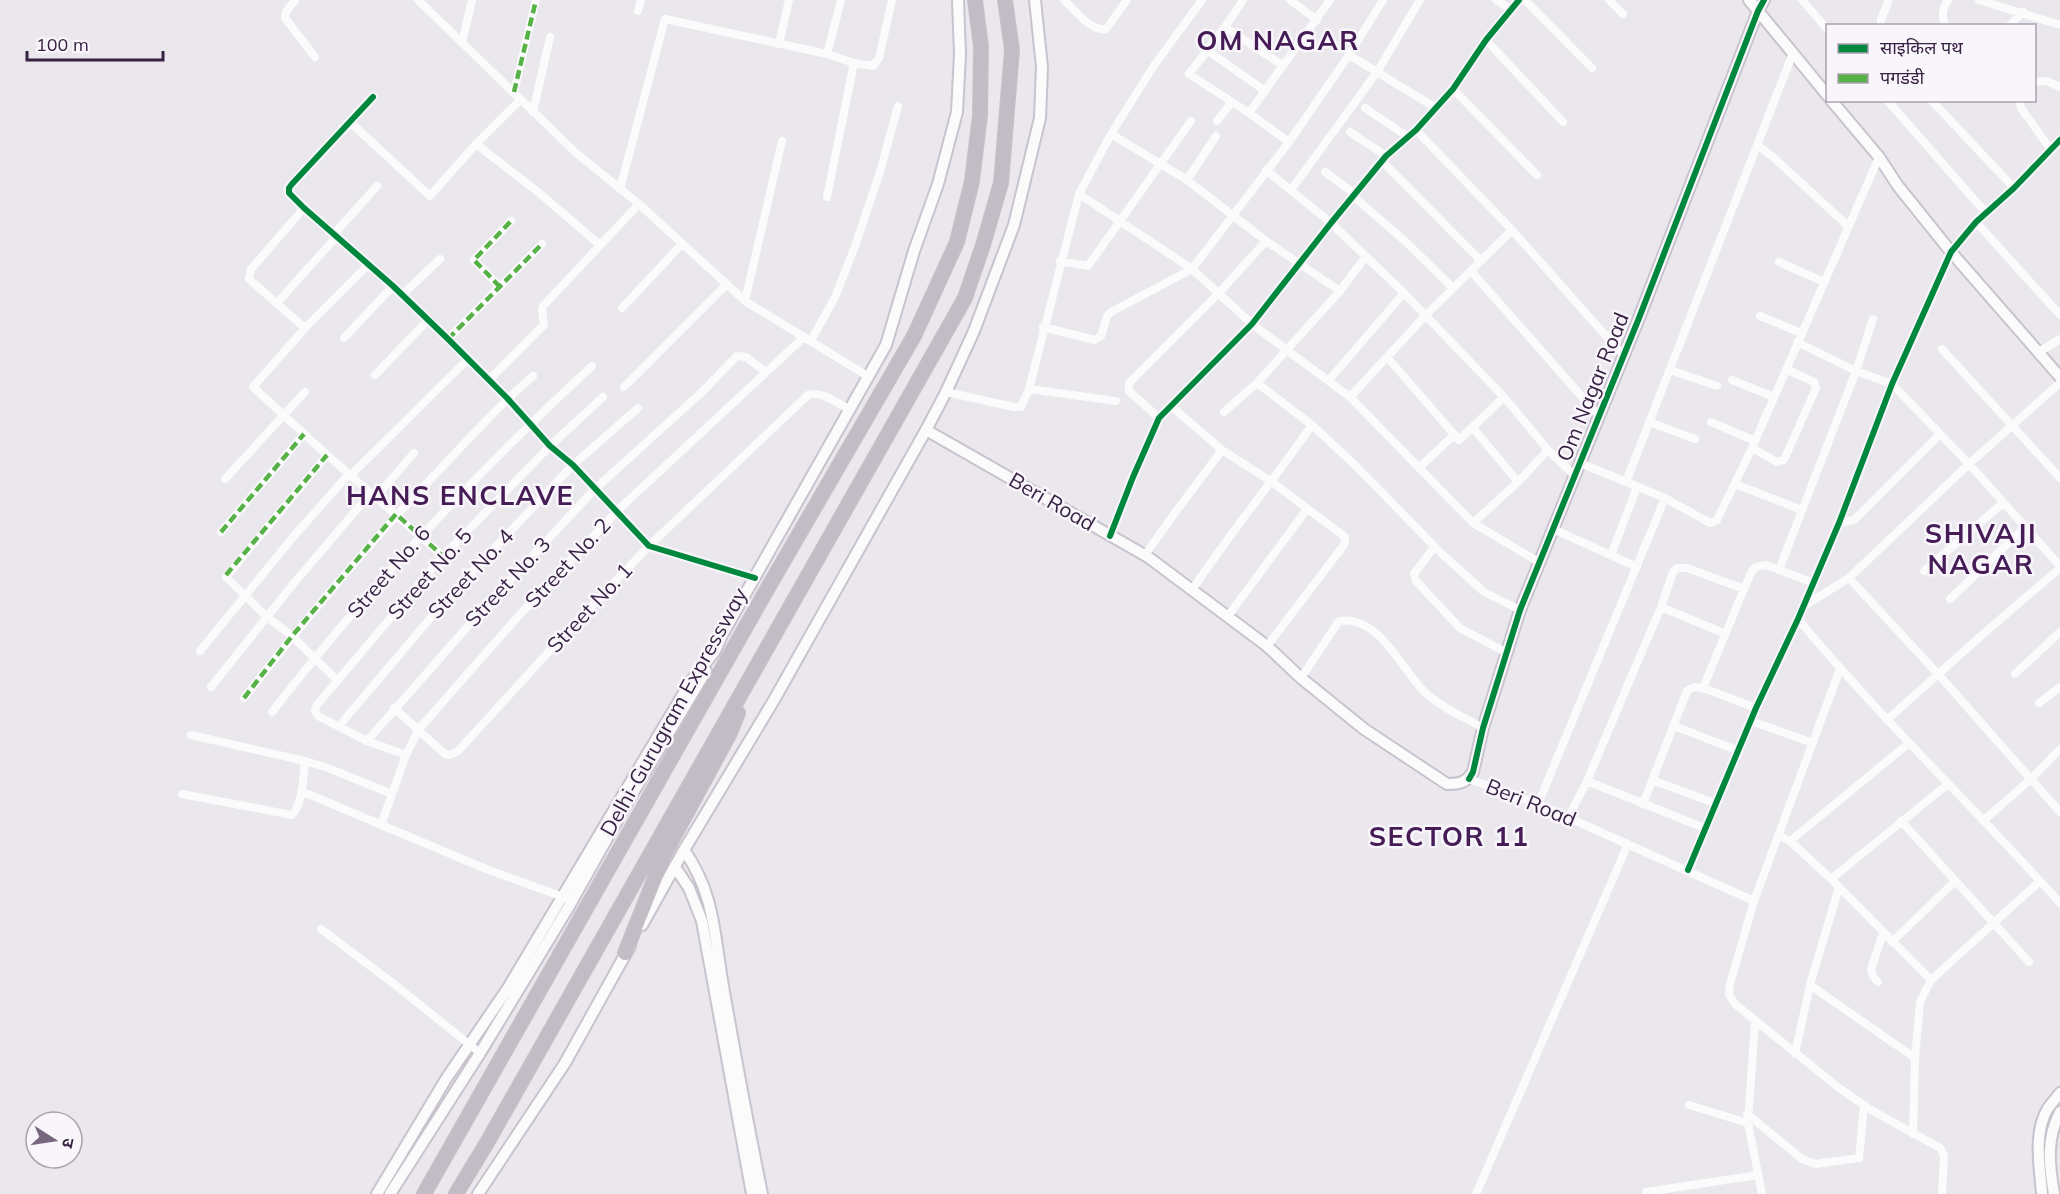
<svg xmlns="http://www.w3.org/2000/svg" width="2060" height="1194" font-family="Mulish,'Noto Sans Devanagari',sans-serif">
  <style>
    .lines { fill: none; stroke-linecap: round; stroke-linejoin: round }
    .secondary-casing { stroke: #c8c3cd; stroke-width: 14 }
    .highway-casing { stroke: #c8c2cc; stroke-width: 16 }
    .street { stroke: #fcfbfc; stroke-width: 8 }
    .secondary { stroke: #fcfbfc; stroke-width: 10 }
    .highway { stroke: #c2bcc5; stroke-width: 14 }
    .quiet { stroke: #56b147; stroke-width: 4.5; stroke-dasharray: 9 4.5; stroke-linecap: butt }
    .cycleway-casing { stroke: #f8f6fb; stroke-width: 10 }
    .cycleway { stroke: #00873e; stroke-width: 6 }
    .labels { text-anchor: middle; stroke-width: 5; stroke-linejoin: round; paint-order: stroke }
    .street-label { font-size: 21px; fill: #382243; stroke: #f8f6fb }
    .district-label { font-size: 27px; font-weight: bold; letter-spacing: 1.5px; fill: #461c57; stroke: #f8f6fb }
  </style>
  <rect width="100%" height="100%" fill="#eae7ed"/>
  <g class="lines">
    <g class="secondary-casing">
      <path id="secondary" d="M1749,0L1828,96
        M1831,100L1879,157L1898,186L1951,252L2060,377
        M926,430L1148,557L1267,646L1301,678L1364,729L1447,784C1459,784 1466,783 1473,772L1483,728L1520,610L1639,318L1758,11L1764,0
        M684,850C715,894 714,935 723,986C735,1055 748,1125 762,1194
        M675,867L689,888L702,921L752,1194
        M642,925L684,850L774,700L926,430L946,392L974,331L1014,225L1040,118L1042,67L1035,0
        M377,1194L446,1079L508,988L691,681L715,651L722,635L886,345L914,251L938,184L957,112L960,54L958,0
        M390,1194L480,1053L568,908L628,801L706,671
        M478,1194L565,1063L630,946
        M2042,1194C2040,1167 2033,1133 2048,1108C2052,1103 2056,1098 2060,1093
        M2054,1194C2049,1165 2046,1139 2060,1112"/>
    </g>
    <g class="highway-casing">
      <path id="highway" d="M625,953L665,853L730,733L738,713
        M424,1194L769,586L914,336L957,242L972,181L980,115L981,47L975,0
        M456,1194L488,1141L965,298L983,245L1001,183L1012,50L1005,0"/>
    </g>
    <path class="street" d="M295,0L286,12L285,18L315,57
      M418,0L576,153L639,204L745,301L869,377
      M1064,0C1075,10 1091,32 1106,29L1127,0
      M1243,0L1225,27L1189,74L1249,113L1289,142
      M1290,0L1317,20
      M1496,0L1510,9
      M1525,0L1592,68
      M1609,0L1623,14
      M1802,0L1828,30
      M1979,0L2060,25
      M638,11L641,0
      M1881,26V20L1889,0
      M1946,26C1941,18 1942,8 1948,0
      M2009,26L2023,12
      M1225,27L1282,65
      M1486,40L1563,122
      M462,43L472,0
      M779,44L789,0
      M1207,50L1265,91
      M827,54L841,0
      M1349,55L1436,108
      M2034,82L2047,81L2060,87
      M1453,89L1537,175
      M514,92L536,0
      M373,97L292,184L289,188V193L304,208L393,286L448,339L507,398L550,446L573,465L649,546L755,578
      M1887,100L1986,213
      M1931,100L2014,188
      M2019,100L2021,108L2051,150
      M1365,108L1408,137
      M533,112L550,37
      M1249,113L1330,0
      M1217,121L1231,103
      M350,122L430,196L476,144L520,100
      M1416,130L1512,230L1623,355
      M1350,132L1386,156
      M1111,134L1187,180L1266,241L1340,291
      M476,144L538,192L600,245
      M1757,145L1773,157L1848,226
      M1382,161L1481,261
      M1266,170L1331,223L1404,293L1504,397L1548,450L1575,476
      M1325,172L1355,194
      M1187,180L1216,136
      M620,189L665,19L827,54L854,63L873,66L879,58L892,0
      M1291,190L1377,72L1420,0
      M1079,194L1192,269L1252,324L1350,397L1473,523L1539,562
      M1353,196L1406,242L1453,288
      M827,197L854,63
      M304,208L251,269L249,279L305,328
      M1976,222L2060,315
      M334,234L377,186
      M1060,261L1088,266L1191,121
      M1779,262L1824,282
      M368,265L305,328L253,387L327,455L443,556
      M1471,271L1598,415
      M500,287L474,260L511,221
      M402,295L440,259
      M745,301L782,141
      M278,302L337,236
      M622,308L682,244
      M1760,316L1801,333
      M1043,327L1095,340L1101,336L1107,316L1111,312L1192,269L1289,142L1349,55L1383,0
      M344,338L393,286
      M448,339L542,244
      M811,341L835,297L854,249L880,172L898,106
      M1797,342L1856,371L1892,384L1969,464L2060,566
      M1942,349L2060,478
      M2039,352L2060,339
      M1387,357L1459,440L1504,397
      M1670,370L1717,386
      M375,375L428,320
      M489,380L544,325L542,310L543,306L639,204
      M1329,380L1404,293
      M1732,380L1774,397
      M1257,383L1340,291L1366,256
      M624,387L727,284
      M1029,389L1116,401
      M946,392L1014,407H1021L1029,389L1079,194L1111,134L1153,67L1202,0
      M1350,397L1425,316L1512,230
      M1171,406L1222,450L1272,482L1345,537L1344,545L1267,646
      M1224,412L1257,383L1312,425L1356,466L1440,552L1484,592L1520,610
      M1159,418L1129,391V383L1218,294L1266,241
      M1649,422L1695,439
      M1711,422L1755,441
      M1473,428L1518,482
      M1752,448L1777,462L1784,460L1816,388L1814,382L1786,369
      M327,455L226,577L267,617L292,636L337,680
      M1580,463L1665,498L1710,523L1717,520L1752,448L1879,157
      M1420,467L1454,435
      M350,476L468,359
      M225,479L305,392
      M1626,482L1793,53
      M1735,484L1802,510
      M375,498L414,453
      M1473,523L1518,482L1548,450
      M1839,523L1854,520L1940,434
      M1553,529L1637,567
      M221,532L304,434
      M1110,536L1133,477L1159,418L1252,324L1331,223L1386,156L1416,130L1453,89L1486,40L1519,0
      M1434,547L1414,574L1416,581L1460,628L1507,653
      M1145,555L1174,514L1222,450
      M1611,555L1637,487
      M1779,570L1856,371L1873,319
      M1924,571L2003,503
      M1849,578L1938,674L2060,812
      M1192,590C1230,533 1273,481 1312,425
      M1950,599L2025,527
      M1804,606L1849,578L1969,464L2060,383
      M1661,607L1726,634
      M1228,616L1307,509
      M1798,619C1880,718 1974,807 2060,903
      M200,651L294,536L349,474
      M1840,669L1754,901L1730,984L1729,994L1735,1004L1839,1088L1871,1110L1940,1148L1944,1155L1942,1194
      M2015,674L2060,632
      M1301,678L1339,621C1381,615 1401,671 1427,694C1443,709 1464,717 1483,728
      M211,687L294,583L370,494
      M1703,688L1744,589L1752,571L1756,567L1766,565L1814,583
      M244,698C308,616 374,537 446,463C474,433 502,403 533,376
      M2039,703L2060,687
      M394,708L445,754L450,755L458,751L565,634L649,546L808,395C821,390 839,404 850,410
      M272,712C369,587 476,473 592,366
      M1887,720L1982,635L2060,568
      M1751,721L1813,743
      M339,726L450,595L573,465L638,408
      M1674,726L1739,751
      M367,741L491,600L595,489L702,392L733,360L737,356L746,357L766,372
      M406,755L367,741L318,716L315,711L316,706L443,556L550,446L603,397
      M305,761L328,768L392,794
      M1469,779L1538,804L1754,901
      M1652,780L1717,804
      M1587,781L1707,829
      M301,791L486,869L566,898
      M182,794L292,815C303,803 303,777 305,761L191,735
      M1538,804L1665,498
      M1643,804L1687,691L1694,687L1703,688L1756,708
      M1568,818L1587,781L1661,607L1673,572L1677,568H1687L1744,589
      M1901,821L2029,962
      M1983,821L2031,779L2060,749
      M381,825L406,755L419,729L514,621L617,511L804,337
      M1778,835L1790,841L1831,879L1931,980
      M1790,841L1909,743
      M1688,870L1756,708L1798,619L1839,523L1892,384L1951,252L1976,222L2014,188L2060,140
      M1831,879L1948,784
      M321,929L394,984L480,1053
      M1892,942L1954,882
      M1878,982L1873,976L1871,969L1883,933
      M1810,985L1915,1058
      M1755,1021L1748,1123L1762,1194
      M1795,1054L1810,985L1839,887
      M1689,1105L1748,1123
      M1747,1114L1802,1159L1815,1164L1859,1158L1864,1105
      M1913,1134L1915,1058L1920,1002L1931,980L2040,881
      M1646,1192L1758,1175
      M1476,1194L1628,844"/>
    <use href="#secondary" class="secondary"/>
    <use href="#highway" class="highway"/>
    <path class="quiet" d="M514,92L536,0
      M500,287L474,260L511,221
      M448,339L542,244
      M221,532L304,434
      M226,575L327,455
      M244,698L292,636L396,514L443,556"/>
    <g class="cycleway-casing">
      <path id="cycleway" d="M373,97L292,184L289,188V193L304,208L393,286L448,339L507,398L550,446L573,465L649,546L755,578
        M1110,536L1133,477L1159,418L1252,324L1331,223L1386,156L1416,130L1453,89L1486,40L1519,0
        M1469,779L1473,772L1483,728L1520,610L1639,318L1758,11L1764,0
        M1688,870L1756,708L1798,619L1839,523L1892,384L1951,252L1976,222L2014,188L2060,140"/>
    </g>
    <use href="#cycleway" class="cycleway"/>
  </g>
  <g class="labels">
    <g class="street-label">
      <text transform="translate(1593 387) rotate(-68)" y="7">Om Nagar Road</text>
      <text transform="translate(1052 502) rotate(30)" y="7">Beri Road</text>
      <text transform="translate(568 563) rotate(-47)" y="7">Street No. 2</text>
      <text transform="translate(389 572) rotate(-49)" y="7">Street No. 6</text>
      <text transform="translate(430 574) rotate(-48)" y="7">Street No. 5</text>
      <text transform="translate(471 574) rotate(-47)" y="7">Street No. 4</text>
      <text transform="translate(508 582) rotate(-47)" y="7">Street No. 3</text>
      <text transform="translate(590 608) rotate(-47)" y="7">Street No. 1</text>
      <text transform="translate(674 712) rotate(-61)" y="7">Delhi-Gurugram Expressway</text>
      <text transform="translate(1531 803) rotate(22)" y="7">Beri Road</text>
    </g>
    <g class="district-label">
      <text x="1278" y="50">OM NAGAR</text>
      <text x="460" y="505">HANS ENCLAVE</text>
      <text x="1981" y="543">SHIVAJI<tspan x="1981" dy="31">NAGAR</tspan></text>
      <text x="1449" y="846">SECTOR 11</text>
    </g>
  </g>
  <rect x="1826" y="24" width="210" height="78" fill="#f8f6fb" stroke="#aba1b1" stroke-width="1.5"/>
  <rect x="1838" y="44" width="30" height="9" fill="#00873e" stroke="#aba1b1" stroke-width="1.5"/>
  <text x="1880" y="54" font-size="18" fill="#382243">साइकिल पथ</text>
  <rect x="1838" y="74" width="30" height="9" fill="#56b147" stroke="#aba1b1" stroke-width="1.5"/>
  <text x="1880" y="84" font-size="18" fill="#382243">पगडंडी</text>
  <g transform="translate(54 1140) rotate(102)"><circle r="28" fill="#f8f6fb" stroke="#aba1b1" stroke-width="1.5"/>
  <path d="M0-4.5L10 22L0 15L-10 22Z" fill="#76677e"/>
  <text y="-9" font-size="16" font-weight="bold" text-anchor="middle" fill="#382243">उ</text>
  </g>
  <path d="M27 51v9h136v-9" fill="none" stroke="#382243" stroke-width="3"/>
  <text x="36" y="51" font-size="18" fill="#382243" stroke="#f8f6fb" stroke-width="4.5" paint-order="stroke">100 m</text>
</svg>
